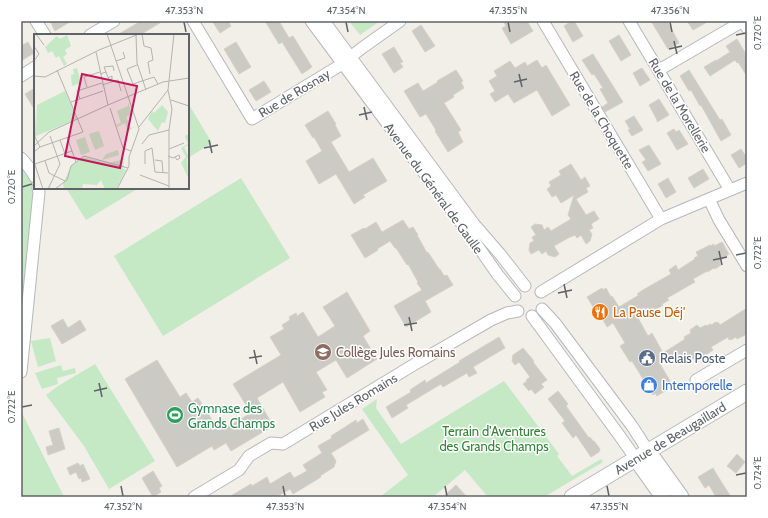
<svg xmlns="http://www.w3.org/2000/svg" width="768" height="518" font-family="Cabin,sans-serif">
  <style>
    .green { fill: #c5e8c5 }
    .building { fill: #cccac5; stroke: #d6d1c6 }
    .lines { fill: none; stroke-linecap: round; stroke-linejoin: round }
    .street-casing { stroke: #b5b8bc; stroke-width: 13 }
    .secondary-casing { stroke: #b6babf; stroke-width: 17 }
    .street { stroke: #fff; stroke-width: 11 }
    .secondary { stroke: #fff; stroke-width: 15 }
    .ticks { fill: none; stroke: #5f6368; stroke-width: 1.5 }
    .labels { text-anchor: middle; stroke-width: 3; stroke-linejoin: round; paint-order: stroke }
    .street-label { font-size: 13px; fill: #5f6368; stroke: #fff }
    .food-label { font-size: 13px; fill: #c56008; stroke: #fff; text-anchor: start }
    .education-label { font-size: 13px; fill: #785e54; stroke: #fff; text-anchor: start }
    .service-label { font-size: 13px; fill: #4e5e75; stroke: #fff; text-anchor: start }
    .shop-label { font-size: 13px; fill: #366cbe; stroke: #fff; text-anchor: start }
    .leisure-label { font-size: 13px; fill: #27864d; stroke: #fff; text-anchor: start }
    .park-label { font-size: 13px; fill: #348238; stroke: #fff }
    .inset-road { fill: none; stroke: #b3b3b1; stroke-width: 1 }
    .view { fill: #c2185b; fill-opacity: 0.15; stroke: #c2185b; stroke-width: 2 }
    .inset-edge { fill: none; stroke: #5f6368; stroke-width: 2 }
    .neatline { fill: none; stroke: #5f6368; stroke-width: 1.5 }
    .ticks-label { font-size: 10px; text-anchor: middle; fill: #5f6368 }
  </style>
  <rect width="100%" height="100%" fill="#f1efe8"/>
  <path class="green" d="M349,21H380L360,35Z
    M188,103L212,143L188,158Z
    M21,158L35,177V188L21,372Z
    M241,178L290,258L163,336L114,256Z
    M66,188H139L86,220Z
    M50,338L56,361L38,367L31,341Z
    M95,364L155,461L109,489L84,446L46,395L58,386Z
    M61,365L63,371L75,368L76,373L57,378L58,384L42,389L35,373Z
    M504,381L559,454L557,456L572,476L601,459L603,462L544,497H488L465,470L433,497H380L408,475L362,409L377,399L376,408L401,444Z
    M21,411L64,497H21Z"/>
  <path class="building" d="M50,21H71L55,31Z
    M141,21H163L140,35H117Z
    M212,21H228L231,26L220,33Z
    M265,21H279L289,38L293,36L312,67L302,74L282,42L279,44Z
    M503,21H527L533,31L511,44L502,28L506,26Z
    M572,21H574L583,36L573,42L564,26Z
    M651,21H667L679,43L668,49Z
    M687,21H709L693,30Z
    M421,25L435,46L425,52L412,31Z
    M619,35L631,55L621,61L609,41Z
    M737,39L747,56V76L738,62L737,63L735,60L710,76L704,67L716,60V61L730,52L726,46Z
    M28,42L34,53L21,61V46Z
    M236,42L251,67L239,74L224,49Z
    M394,47L403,62L400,63L403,67L394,73L382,54Z
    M593,54L623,102L605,112L602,107L608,103L600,89L603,88L594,74L592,75L582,60Z
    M537,60L542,68L546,65L570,105L552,116L537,90L514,103L508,94L495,102L490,94L495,91L489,81L497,76L494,71L510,61L515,68L525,62L527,66Z
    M642,68L650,80L640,86L633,73Z
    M456,70L463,81L461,82L464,88L453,95L454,97L444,103L461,130L458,132L463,142L448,152L435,131L436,130L426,114L420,117L404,91L418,83L423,91L438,82L437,81Z
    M689,70L720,120L722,119L731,135L721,141L701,105L700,106L691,90L689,91L680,76Z
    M264,81L271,92L256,101L249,90Z
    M35,88V110L25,94Z
    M659,99L669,115L657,122V120L649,105Z
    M328,111L336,124L335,125L341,136L331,142L349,172L373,158L387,181L363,195L365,197L354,204L336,174L319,184L306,161L322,151L314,137L313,138L305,125Z
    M634,116L643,130L632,136L628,130L630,129L625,121Z
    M674,129L676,132L679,130L688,144L677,150L667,133Z
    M649,145L661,164L648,171L642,162L646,160L639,150Z
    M741,149L747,158V163L739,168L731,155Z
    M571,164L581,180L585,177L590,186L586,188L588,192L576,199L586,215L594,211L599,219L591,224L593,228L589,230L592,234L590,241L586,244L581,235L577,238L575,235L568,238L554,246L559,254L555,257L548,255L546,251L542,254L539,250L531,254L529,250L530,243L534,241L532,237L536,235L531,227L535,224L542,225L544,230L548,227L551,231L571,219L568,215L574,195L561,203L556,195L552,197L547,189L551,186L549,182L561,175L559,171Z
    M703,169L709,179L694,188L688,178Z
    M668,178L676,192L666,198L658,184Z
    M403,220L409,229L413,227L418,235H417L427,253L428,252L439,269H440L444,276L447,275L453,285L425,301L431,312L406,327L394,306L422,290L417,283L418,282L408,264L407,265L396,248H395L390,241L377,249L378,250L365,258L351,235L364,228L365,229L376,222L382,232Z
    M722,242L729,254L727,255V256L719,261L721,265L715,269L714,268L707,272V271L693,279L695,282L667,298L669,300L662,304L663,305L655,310L654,308L638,318L648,336L652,333L663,353L679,343L685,339L684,337L691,333L690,330L697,325L700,328L706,325L707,326L710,324L711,325L716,322L717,323L718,322L720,325L747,308V334L737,339L736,337L731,340V339L729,340L728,337L711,347L713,350L698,360L696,357L690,361L689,360L686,363L685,361L680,364L679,363L678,364L673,356L660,364L673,386L657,396L655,393L653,395L632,361L630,362L620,346L625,343L613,323L607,327L597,309L595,310L587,297L602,288L603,290L606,288L611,297L612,296L619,307L639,295L637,294L643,290L671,274L669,270L676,265L678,270L695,259L694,258L698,256L696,252L710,245V246L714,244V246Z
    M347,292L370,331L363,336L377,359L347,378L336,360L316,372L327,390L322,392L325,397L300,412L283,382L257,398L273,426L231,451L226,443L214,450L212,446L177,467L125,379L157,360L180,397L186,393L192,402L198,398L214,423L219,420L224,429L251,413L233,384L281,355L270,337L284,329L282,325L290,320L289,317L296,313L297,316L303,312L318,337L335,326L323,307Z
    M63,319L68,328L80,320L86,330L62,344L51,326Z
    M499,337L505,348L473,367L477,373L469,377L467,373L443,387L441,384L406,405L408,408L392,418L386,407L411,392L410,390L425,380L426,383L460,362L459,361Z
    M523,348L534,361L533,362L547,380L541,384L544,387L535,394L531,389L529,391L523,384L527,381L526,380L530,377L519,362L515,365L512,361L513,355Z
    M558,391L568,404L566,406L589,438L590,437L593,441H594L600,449L599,452L591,457L576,435L573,438L562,423L565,421L548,399Z
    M363,419L369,430L331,453L336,461L334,467L320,476L321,477L293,494L290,489L276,497H229L251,484L252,486L267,477L270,484L290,472L294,478L307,471L303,465L322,453L318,446L332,438L331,436L356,420L357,423Z
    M59,428L65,449L48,455L46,447L53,445L49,431Z
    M737,454L745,462L736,473L727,466Z
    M78,463L80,466L83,464L90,479L82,482L81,478L79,479L76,472L70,475L67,468Z
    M713,468L717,475L731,497H716L709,485L705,488L698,477Z
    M153,471L162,486L159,488L161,492L153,497L142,478Z
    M456,485L467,497H443Z"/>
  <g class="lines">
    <g class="street-casing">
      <path id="street" d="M36,21L45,35
        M193,21L252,119L339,66L362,48L400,21
        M311,21L465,228L498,275L515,296
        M324,21L474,224L500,254L525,286
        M543,21L661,219
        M629,21L730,190
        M90,35L114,21
        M659,70L743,21L747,28
        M21,76L35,67
        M21,158C27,164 31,170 35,177
        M709,199L719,220L747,266
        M541,292L661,219L747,183
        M542,309L555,323L632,426L648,451
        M532,316L619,435L636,459
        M21,372L39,192L38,188
        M696,380L747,350
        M194,497L239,470L249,456L271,443L283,444L415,364L491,320L507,313L518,311"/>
    </g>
    <g class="secondary-casing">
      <path id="secondary" d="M648,451L681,497
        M636,459L663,497
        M572,497L747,392"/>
    </g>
    <use href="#street" class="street"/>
    <use href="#secondary" class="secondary"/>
  </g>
  <path class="ticks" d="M184,22L186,32M346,22L348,32M508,22L510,32M670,22L672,32M736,35L746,33M674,41L677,54M669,49L682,46M519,74L522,87M514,82L527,79M364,107L367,120M359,115L372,112M209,140L212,153M204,148L218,145M22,187L32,184M719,251L722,265M736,255L746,253M713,260L727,257M564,284L567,298M558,293L572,290M409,317L412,331M404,325L417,323M254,350L257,364M249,358L262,356M99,383L102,397M94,391L107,388M22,407L32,405M736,475L746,473M121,486L123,496M283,486L285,496M445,486L447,496M607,486L609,496"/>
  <defs>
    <g id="restaurant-disc" transform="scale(0.9)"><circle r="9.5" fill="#e8710a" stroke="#fff"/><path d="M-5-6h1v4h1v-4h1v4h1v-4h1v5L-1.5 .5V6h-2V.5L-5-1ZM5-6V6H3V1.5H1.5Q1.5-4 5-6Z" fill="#fff"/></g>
    <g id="school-disc" transform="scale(0.9)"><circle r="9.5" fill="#8d6e63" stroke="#fff"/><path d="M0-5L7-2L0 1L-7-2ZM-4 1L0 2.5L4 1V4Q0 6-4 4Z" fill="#fff"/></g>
    <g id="civic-disc" transform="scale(0.9)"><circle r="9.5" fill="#5c6f8a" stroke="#fff"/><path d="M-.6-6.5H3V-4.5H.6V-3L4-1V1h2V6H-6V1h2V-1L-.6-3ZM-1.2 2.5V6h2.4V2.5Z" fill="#fff"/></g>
    <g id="shop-disc" transform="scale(0.9)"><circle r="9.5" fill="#3f7fe0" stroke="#fff"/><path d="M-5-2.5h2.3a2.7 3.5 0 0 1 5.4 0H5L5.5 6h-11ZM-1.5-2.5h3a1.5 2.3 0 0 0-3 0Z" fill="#fff"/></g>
    <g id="stadium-disc" transform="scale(0.9)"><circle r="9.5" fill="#2e9e5b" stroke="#fff"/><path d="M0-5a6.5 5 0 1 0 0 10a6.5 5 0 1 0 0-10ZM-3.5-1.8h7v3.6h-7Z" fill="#fff"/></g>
  </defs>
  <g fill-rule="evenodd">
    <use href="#restaurant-disc" x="600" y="312"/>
    <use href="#school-disc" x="323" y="352"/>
    <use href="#civic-disc" x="647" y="358"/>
    <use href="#shop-disc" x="649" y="385"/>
    <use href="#stadium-disc" x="175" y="415"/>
  </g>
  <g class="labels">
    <g class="street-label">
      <text transform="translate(294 93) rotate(-31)" y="5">Rue de Rosnay</text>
      <text transform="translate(680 105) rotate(59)" y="5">Rue de la Morellerie</text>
      <text transform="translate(602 120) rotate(59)" y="5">Rue de la Choquette</text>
      <text transform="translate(434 188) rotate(54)" y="5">Avenue du Général de Gaulle</text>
      <text transform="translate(353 402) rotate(-31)" y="5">Rue Jules Romains</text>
      <text transform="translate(670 438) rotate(-31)" y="5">Avenue de Beaugaillard</text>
    </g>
    <g class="food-label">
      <text x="613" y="317">La Pause Déj'</text>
    </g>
    <g class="education-label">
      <text x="336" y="357">Collège Jules Romains</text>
    </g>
    <g class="service-label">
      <text x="660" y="363">Relais Poste</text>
    </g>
    <g class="shop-label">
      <text x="662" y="390">Intemporelle</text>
    </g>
    <g class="leisure-label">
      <text x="188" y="413">Gymnase des<tspan x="188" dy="15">Grands Champs</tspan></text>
    </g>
    <g class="park-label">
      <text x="494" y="436">Terrain d’Aventures<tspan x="494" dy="15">des Grands Champs</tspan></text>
    </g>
  </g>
  <g transform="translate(34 34)">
    <rect width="155" height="155" fill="#f1efe8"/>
    <path d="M33,1L37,12L31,16L33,20L29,23L33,30L30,32L25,22L22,24L18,17L14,19L11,13L23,2L26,5ZM43,34L47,49L38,52L37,41L40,40L39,35ZM31,57L43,85L2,102L3,71ZM94,68L98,80L92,83L97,94L102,92L94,97L91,89L83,93L82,91L87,89L83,77L94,72ZM128,71L134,78L131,89L128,88L124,97L114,85L118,77L120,79ZM65,97L70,112L61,116L55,100ZM155,100V111L150,113L155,123V126L153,123L154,143L147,129L152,123L147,114L154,110L151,102ZM51,103L56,118L47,121L42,106ZM84,116L85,121L68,126L72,120ZM49,123L74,129L87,126L90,128L89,135L92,136L82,155H71L67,146L63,151L49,150L48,155H30L29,150L37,132Z" fill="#c5e8c5"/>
    <path class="inset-road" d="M2,0L10,11M73,0L105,95L95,123V132L83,155M108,0L110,12L117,14L119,26L114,28L116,40M102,1L103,29L112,56M0,12L5,20L0,27M62,18L74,71M82,27L91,24L89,18M103,31L93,35L99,50L120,43L124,50M72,38L75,46L78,45V42L74,44M155,38V54M66,40L72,38L70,33L79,32L80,37M0,42L11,43L65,16L105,0M0,48L1,103L6,113M68,51L84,46L87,57M53,53L50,43L66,38M46,65L43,57L68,49M137,66L155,72M37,68L69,57M76,74L89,114L97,117M105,93L134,56M33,103L42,128M26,106L31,120M108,110L115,101L135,96M0,112L15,98L74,71L129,48L155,44M135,115L150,109M0,118L6,113L49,98L23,36M134,122L139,124L145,121L146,124L143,126L141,123M121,126L128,127L129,139M11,127L15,139L31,147M0,128L9,155M1,130L38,117M111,130V117L118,114L121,138L134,139M106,141L135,152M14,155L26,130L16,102M21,155L33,146L37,132L50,122L94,134M135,155V96L138,75L134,56L140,0"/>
    <path class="view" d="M48,40L103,52L86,134L31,122Z"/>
    <rect width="155" height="155" class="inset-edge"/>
  </g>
  <rect width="768" height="518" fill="none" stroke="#ffffff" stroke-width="44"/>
  <rect x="22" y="22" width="724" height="474" class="neatline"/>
  <g class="ticks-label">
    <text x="184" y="14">47.353°N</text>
    <text x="346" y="14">47.354°N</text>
    <text x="508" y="14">47.355°N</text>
    <text x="670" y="14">47.356°N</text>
    <text transform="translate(757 33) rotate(-90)" y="4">0.720°E</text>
    <text transform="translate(11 187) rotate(-90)" y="4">0.720°E</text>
    <text transform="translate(757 253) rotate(-90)" y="4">0.722°E</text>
    <text transform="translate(11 407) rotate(-90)" y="4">0.722°E</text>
    <text transform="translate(757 473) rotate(-90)" y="4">0.724°E</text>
    <text x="123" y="510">47.352°N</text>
    <text x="285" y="510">47.353°N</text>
    <text x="447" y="510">47.354°N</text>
    <text x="609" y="510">47.355°N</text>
  </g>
</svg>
